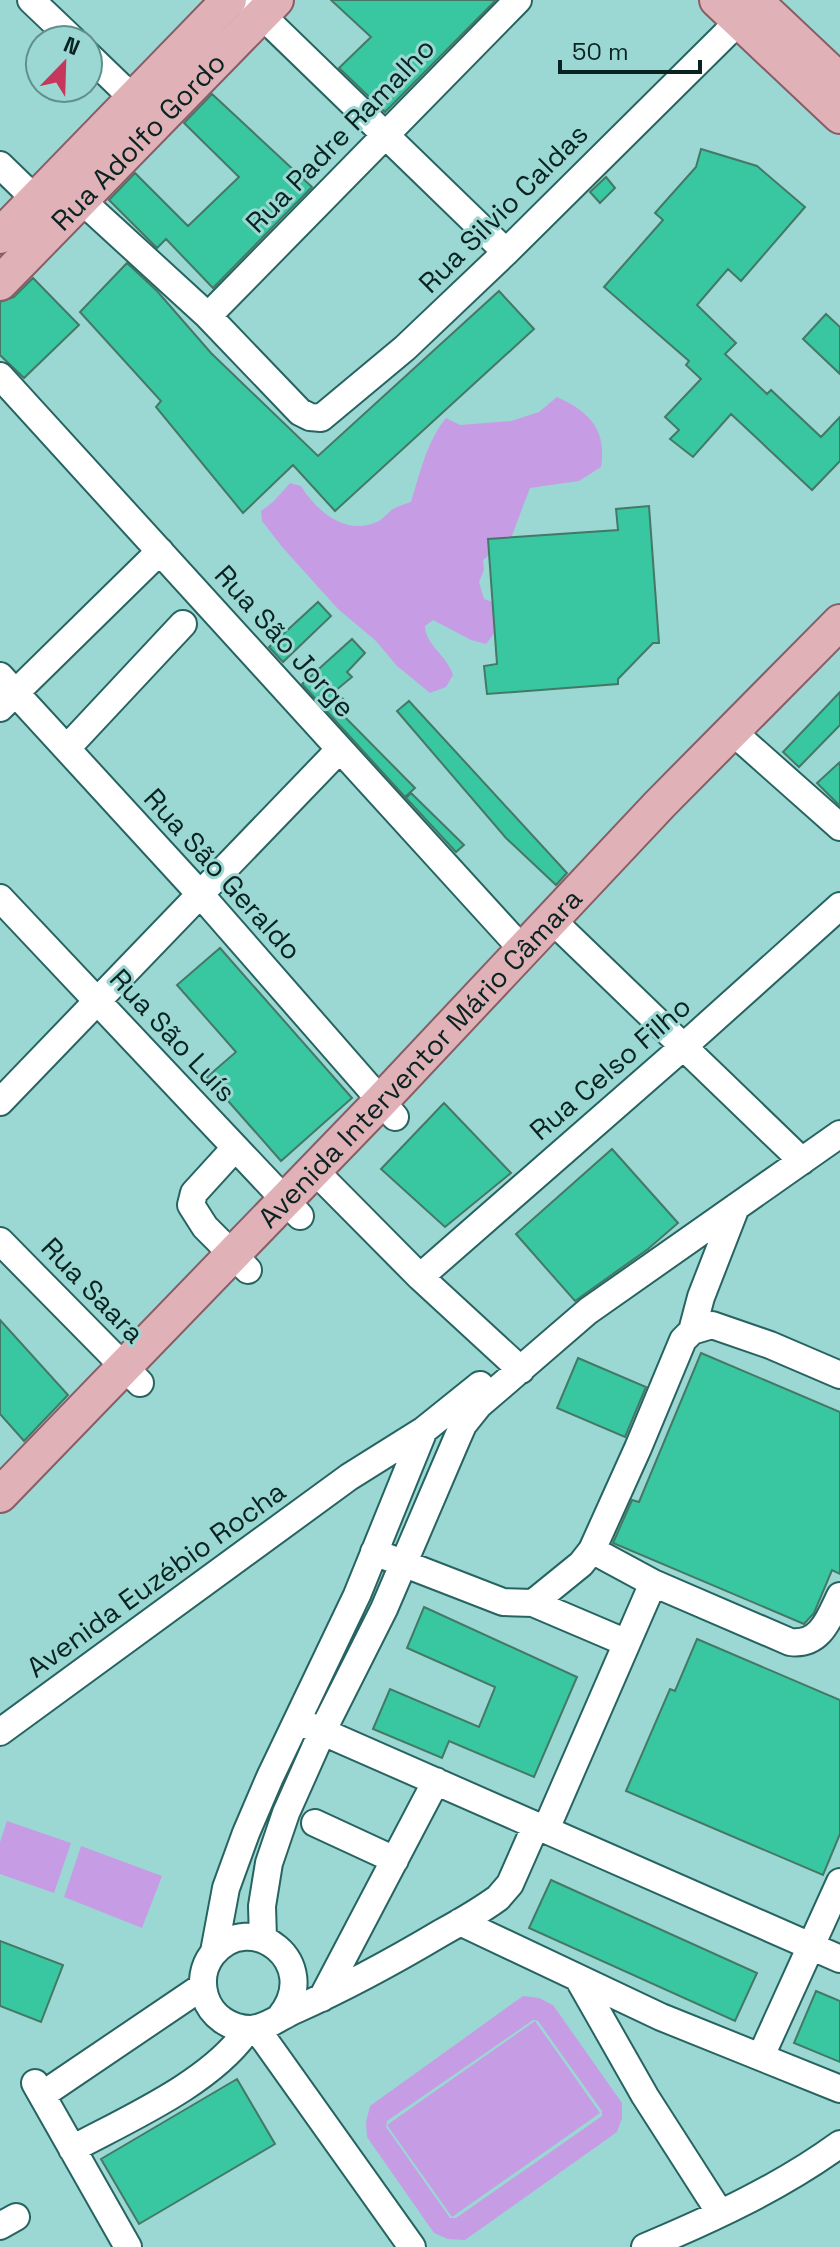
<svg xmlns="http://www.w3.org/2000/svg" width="840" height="2247" font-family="'Space Grotesk',sans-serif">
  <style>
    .green { fill: #c69de4; fill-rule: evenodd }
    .building { fill: #38c7a0; stroke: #447867; stroke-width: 2 }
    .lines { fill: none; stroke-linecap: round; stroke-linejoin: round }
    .minor-casing { stroke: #276461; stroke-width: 30 }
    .major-casing { stroke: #875e65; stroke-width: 38 }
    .minor { stroke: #fff; stroke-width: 26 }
    .major { stroke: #e0b2b8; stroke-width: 34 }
    .labels { text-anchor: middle; stroke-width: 6; stroke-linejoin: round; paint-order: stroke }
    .street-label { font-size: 28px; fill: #092321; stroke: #9bd8d4 }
  </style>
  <rect width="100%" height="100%" fill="#9bd8d4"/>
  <path class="green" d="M557,397C590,412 607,430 601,467L579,481L530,488L511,538L483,560L484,570L479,582L484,599L501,605L500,626L486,644L471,640L433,620L425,626C426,646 447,655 453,675L446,687L430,693L397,666L376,641L338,609L283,548L262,521L261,511L273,502L290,483L301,486C317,512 347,537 379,521C384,518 388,512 393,509C398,506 405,504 411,502C420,473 427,441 446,418L460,425L511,421L539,412Z
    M7,1821L71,1843L54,1893L0,1874V1842Z
    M81,1846L162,1876L142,1928L64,1897Z
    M523,1996L539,1998L553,2005L622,2103V2118L617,2132L465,2240L448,2239L434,2233L367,2137L366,2122L370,2106ZM533,2020L538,2021L602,2111V2116L456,2218H450L386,2127L387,2121Z
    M535,2021L600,2113L452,2217L387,2125Z"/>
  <path class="building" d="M331,0H496L385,112L339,68L371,37Z
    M212,94L312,187L213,288L166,239L157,248L109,200L135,173L188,226L239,177L184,123Z
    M701,149L757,166L805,207L741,281L728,269L697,305L736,343L725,354L767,394L771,390L821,437L840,417V461L812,490L731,414L693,457L670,439L679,430L665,417L701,379L686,365L689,361L604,287L663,220L655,213L696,167Z
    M606,177L615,188L600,203L590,192Z
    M127,263L157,291L211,353L318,456L499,291L534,329L335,511L293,465L243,513L156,407L161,401L80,312Z
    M33,278L79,325L24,378L0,355V302L14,297Z
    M826,314L840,327V374L803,339Z
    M649,506L659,643H653L618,679V684L487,694L484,666L497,664L488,539L618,530L616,509Z
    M318,602L331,616L283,662L269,647Z
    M352,639L365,653L347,672L352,677L335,691L343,699L334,706L415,788L405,797L302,684Z
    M840,692V725L799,767L783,752Z
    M409,701L567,873L556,885L506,838L397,711Z
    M840,762V806L817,783Z
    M411,793L464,845L456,852L406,798Z
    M220,948L352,1098L281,1161L207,1077L236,1052L177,985Z
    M444,1103L511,1173L445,1227L381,1169Z
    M612,1149L678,1223L648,1249L575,1301L516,1234Z
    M0,1320L68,1395L24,1441L0,1414Z
    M701,1353L840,1412V1574L832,1570L814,1613L804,1624L613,1543L632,1500L639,1502Z
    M578,1358L646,1387L625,1437L557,1408Z
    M424,1607L577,1677L534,1777L449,1741L442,1758L373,1729L390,1689L479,1727L494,1690L495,1687L407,1648Z
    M697,1639L840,1700V1834L823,1875L626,1791L670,1689L675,1691Z
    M551,1880L757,1973L735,2021L529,1928Z
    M0,1941L63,1965L41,2022L0,2006Z
    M816,1991L840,2001V2062L794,2043Z
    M237,2079L275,2144L139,2224L101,2159Z"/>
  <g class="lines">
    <g class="minor-casing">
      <path id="minor" d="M31,0L73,40
        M246,0L506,252
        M88,55L146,111
        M0,165L35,199
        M67,187L208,316L300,412L310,417L321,418L405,348L506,252L739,21
        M208,316L518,0
        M0,376L522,949
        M0,676L200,894L395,1117
        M0,708L160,551
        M733,732L840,827
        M67,748L183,624
        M0,898L300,1216
        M551,919L802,1161
        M0,1102L340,749
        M235,1148L194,1193L191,1205L205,1227L248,1270
        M314,1170L420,1277L521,1370
        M0,1241L140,1383
        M420,1277L683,1047L840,906
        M692,1331L701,1297L736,1207
        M592,1550L653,1583L790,1642C820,1646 829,1619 840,1596
        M374,1552L503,1602L533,1603L581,1564L592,1550L638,1448L683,1340L692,1331L712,1325L770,1345L840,1375
        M533,1603L627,1643
        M298,1721L840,1959
        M0,1732L349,1477L424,1430L480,1385
        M315,1823L395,1860
        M546,1829L653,1583
        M460,1922L661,2017L840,2089
        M263,1939L262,1906L269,1863L286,1813L323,1730L384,1609L456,1441L463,1425L479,1405L588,1311L840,1134
        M214,1952L226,1888L246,1833L270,1777L357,1595L424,1430
        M578,1978L645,2096L720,2213
        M322,1998L436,1781
        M280,2017C324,1963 250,1907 212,1955C203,1967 201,1982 205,1996C211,2016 230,2029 251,2029C267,2028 281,2016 295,2010C346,1987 394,1961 441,1933C461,1922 480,1911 498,1898L510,1884L536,1825
        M256,2028L412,2247
        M761,2056L840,1882
        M35,2083L128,2247
        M42,2095L203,1986
        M72,2149C128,2119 213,2082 248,2029
        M0,2226L16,2217
        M645,2247C712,2219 781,2187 840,2144"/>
    </g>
    <g class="major-casing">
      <g id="major">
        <path d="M717,0L840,116"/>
        <path d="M754,0L840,81"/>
        <path d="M0,236L229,0"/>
        <path id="s1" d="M0,283L276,0"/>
        <path id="s2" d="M0,1495L381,1101L660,804L840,622"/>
      </g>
    </g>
    <use href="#minor" class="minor"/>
    <use href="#major" class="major"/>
  </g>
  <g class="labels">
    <g class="street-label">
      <text transform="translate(340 135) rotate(-46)" y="10">Rua Padre Ramalho</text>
      <text dy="10" stroke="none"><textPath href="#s1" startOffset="198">Rua Adolfo Gordo</textPath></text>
      <text transform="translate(503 208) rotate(-45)" y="10">Rua Silvio Caldas</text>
      <text transform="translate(285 641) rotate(48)" y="10">Rua São Jorge</text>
      <text transform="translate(223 874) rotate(48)" y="10">Rua São Geraldo</text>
      <text transform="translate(173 1035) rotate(47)" y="10">Rua São Luís</text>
      <text dy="10" stroke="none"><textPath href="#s2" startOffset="606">Avenida Interventor Mário Câmara</textPath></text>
      <text transform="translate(610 1068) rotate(-41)" y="10">Rua Celso Filho</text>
      <text transform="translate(93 1290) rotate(46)" y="10">Rua Saara</text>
      <text transform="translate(156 1579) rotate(-36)" y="10">Avenida Euzébio Rocha</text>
    </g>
  </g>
  <g transform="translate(64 64) rotate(23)"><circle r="38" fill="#9bd8d4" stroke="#61908c" stroke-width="2"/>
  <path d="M0-6L14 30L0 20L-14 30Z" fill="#c7375b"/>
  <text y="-12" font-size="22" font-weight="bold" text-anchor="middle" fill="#092321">N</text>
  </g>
  <path d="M560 60v12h140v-12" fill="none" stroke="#092321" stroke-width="4"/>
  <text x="572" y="60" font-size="24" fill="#092321" stroke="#9bd8d4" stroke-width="6" paint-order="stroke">50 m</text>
</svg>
